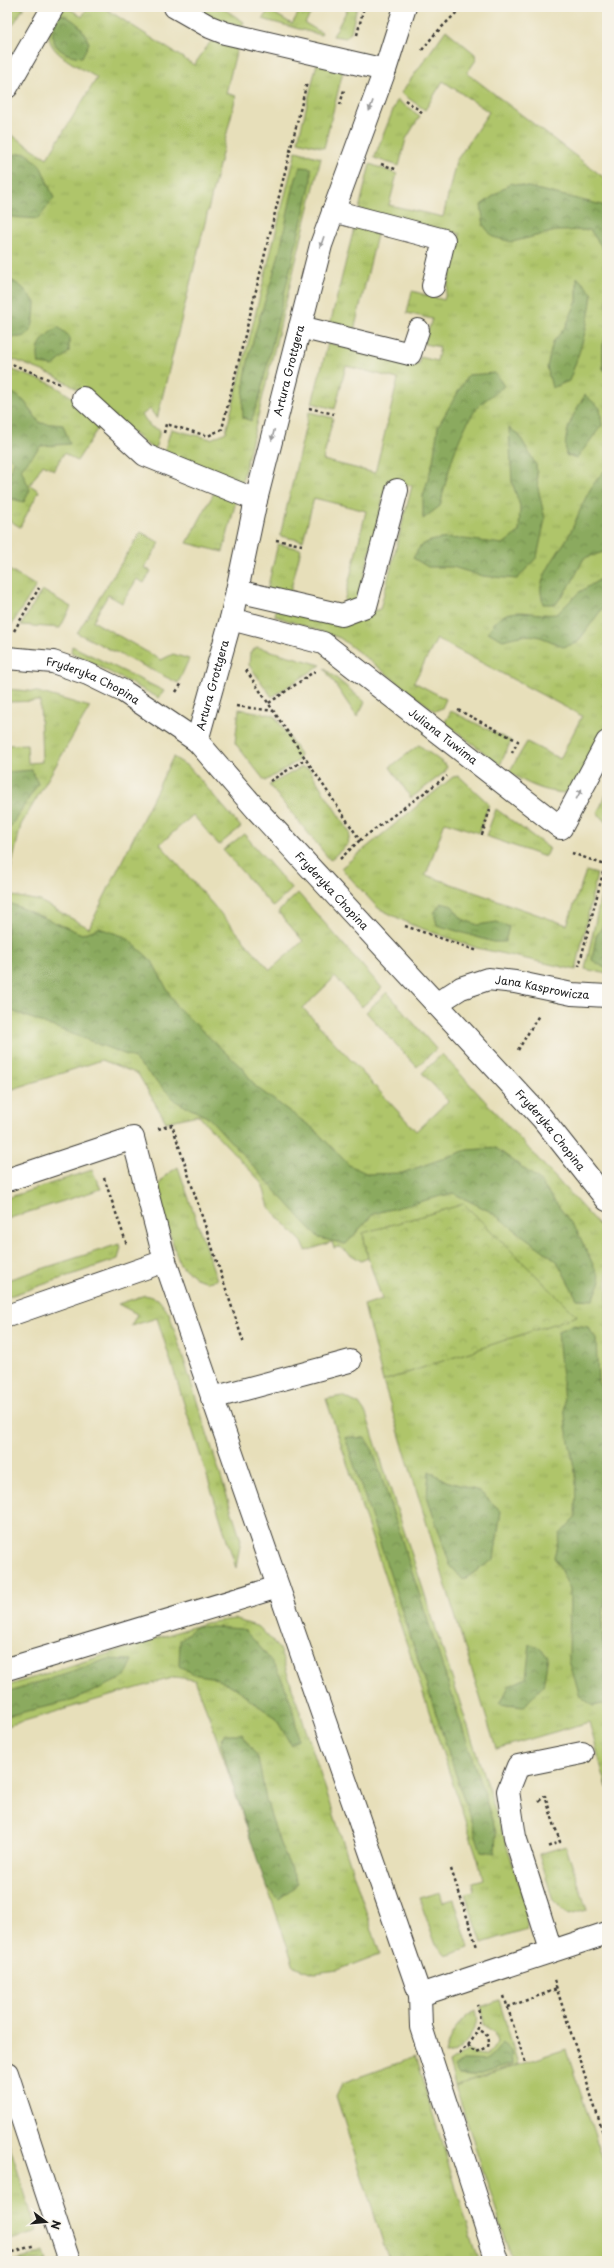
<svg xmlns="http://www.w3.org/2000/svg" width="614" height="2268" font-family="'Playpen Sans',sans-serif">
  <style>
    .grass { fill: url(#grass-tufts); stroke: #667043 }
    .forest { fill: url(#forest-crowns); stroke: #54633d }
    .park { fill: url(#park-crowns); stroke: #667043 }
    .garden { fill: #afc56a; stroke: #667043 }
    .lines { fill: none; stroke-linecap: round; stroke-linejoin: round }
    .street-casing { stroke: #3a3934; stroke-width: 24 }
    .path { stroke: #3a3934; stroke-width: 2.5; stroke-dasharray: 3 3; stroke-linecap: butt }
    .street { stroke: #fff; stroke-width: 22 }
    .oneway { fill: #999 }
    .labels { text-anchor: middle; stroke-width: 3; stroke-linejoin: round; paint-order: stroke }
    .street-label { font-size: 11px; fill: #1c1c1c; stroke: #f7f3e8 }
  </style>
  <defs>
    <pattern id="grass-tufts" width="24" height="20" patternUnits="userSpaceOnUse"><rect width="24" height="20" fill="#afc56a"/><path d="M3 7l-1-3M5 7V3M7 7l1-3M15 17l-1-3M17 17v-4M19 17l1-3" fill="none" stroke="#96a95b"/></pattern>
    <pattern id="forest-crowns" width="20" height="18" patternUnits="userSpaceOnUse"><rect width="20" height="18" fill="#8baa5e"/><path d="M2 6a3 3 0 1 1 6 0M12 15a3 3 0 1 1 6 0" fill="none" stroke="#718a4d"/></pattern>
    <pattern id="park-crowns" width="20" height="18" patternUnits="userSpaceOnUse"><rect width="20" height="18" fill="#afc56a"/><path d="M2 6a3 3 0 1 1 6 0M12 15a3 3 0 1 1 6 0" fill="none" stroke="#96a95b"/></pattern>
  </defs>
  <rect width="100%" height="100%" fill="#f7f3e8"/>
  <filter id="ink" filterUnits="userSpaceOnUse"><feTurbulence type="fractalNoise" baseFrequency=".025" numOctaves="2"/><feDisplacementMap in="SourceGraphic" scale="8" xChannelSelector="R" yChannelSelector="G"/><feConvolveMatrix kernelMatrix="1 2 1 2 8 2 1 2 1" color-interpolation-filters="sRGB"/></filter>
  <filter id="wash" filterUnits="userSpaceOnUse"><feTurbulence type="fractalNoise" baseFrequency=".012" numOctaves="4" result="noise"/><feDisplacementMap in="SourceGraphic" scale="16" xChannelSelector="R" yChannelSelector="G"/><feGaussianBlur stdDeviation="0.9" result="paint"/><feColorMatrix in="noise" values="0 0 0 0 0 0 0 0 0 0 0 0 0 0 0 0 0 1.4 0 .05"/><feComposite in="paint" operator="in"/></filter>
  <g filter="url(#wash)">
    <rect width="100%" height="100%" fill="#e7dfba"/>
    <path class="grass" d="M7,7H24L13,25L7,22Z
      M61,7H67L82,17L88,7H103L194,65L211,41H214L237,48L226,93L236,96L157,419L150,409L142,415L151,427L160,430L155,451L87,395L55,376L7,357V132L47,158L97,78C83,68 46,54 49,33C50,25 57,15 61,7Z
      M194,7H221L244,22L242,26L219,22Z
      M302,7H315L305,23L322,33L321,35L262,19L269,10L292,24Z
      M342,7H357L351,32L346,38L333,36L347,10Z
      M446,30L475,54L476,60L467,73L607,180V732L582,779L564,793C542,791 527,784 509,772L527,742L560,759L582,716L437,639L414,682L446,699L442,708L435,711L340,638L275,616L276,609L342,623L380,609L412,486L388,479L358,599L343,606L366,511L314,498L303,541L280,536L309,412L333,418L323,460L375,473L398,379L346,366L335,409L312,403L328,343L419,365L420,357L437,361L440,347L424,344L432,319L407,313L412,291L444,300L460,234L359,209L370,164L397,174L389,205L443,217L456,161L489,112L443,81L425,110L401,93Z
      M317,63L343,71L324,148L298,141Z
      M397,100L420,116L406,139L399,166L374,158Z
      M296,151L321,158L242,482L237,483L163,456L171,429L211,439L226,432Z
      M355,224L378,231L354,331L330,325Z
      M7,368L52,384L81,403L100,425L77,461L64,453L54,470L43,464L30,485L39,491L20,527L7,519Z
      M215,491L236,501L223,552L187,543Z
      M141,532L160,543L144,568L151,571L144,583L137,579L122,603L108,595L93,621L161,660L173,654L189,659L178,683L77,633Z
      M278,544L301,549L290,593L267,590Z
      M7,569L36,586L12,624H7Z
      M42,590L71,607L60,628L21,625Z
      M72,646L164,691L159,698L71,652Z
      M257,647L321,665L272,697L249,665L250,653Z
      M324,668L365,702L357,717Z
      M7,689L38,692L90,707L21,825L7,886V745L27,744L28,763L42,762L40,701L7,702Z
      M239,709L274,715L300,754L298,761L265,781L235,743Z
      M451,711L511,741L500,765L445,722Z
      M419,745L447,766L445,772L411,798L390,767Z
      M173,757L189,767L241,827L219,845L193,815L160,844L270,970L303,941L278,912L298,893L382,988L362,1007L335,977L303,1008L416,1131L448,1101L422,1073L442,1054L607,1234V1788L589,1722L496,1749L383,1381L577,1315L363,1234L368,1258L361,1261L339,1247L334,1248L332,1242L306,1251L302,1242L269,1207L262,1183L198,1115L166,1122L138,1074L102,1060L7,1091V895L40,901L89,928Z
      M302,767L309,769L350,833L348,844L330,860L269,785Z
      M459,776L489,804L479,833L445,822L426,875L567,925L586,871L597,874L576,970L477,948L412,925L378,908L341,868L453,777Z
      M607,793V824L597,813Z
      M496,809L549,848L545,857L486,836Z
      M244,834L292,889L273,907L223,850Z
      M607,868V974L585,969Z
      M387,992L436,1049L417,1067L366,1012Z
      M178,1167L217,1280L207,1282L196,1278L180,1265L155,1190L166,1175Z
      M92,1170L101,1189L7,1219V1198Z
      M119,1244L121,1247L118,1259L7,1297V1280Z
      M145,1295L158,1299L169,1313L241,1540L236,1568L157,1318L131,1326L137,1314L118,1304Z
      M342,1396L359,1404L366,1414L526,1905V1929L482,1943L465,1893L474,1891L472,1882L483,1879L478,1860L326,1399Z
      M234,1619L259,1627L279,1648L380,1954L338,1970L314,1973L294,1966L210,1719L195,1680L175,1677L7,1726V1686L205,1623Z
      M566,1846L587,1910L568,1915L553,1900L539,1854Z
      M440,1892L443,1902L454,1899L469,1948L446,1956L436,1945L419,1898Z
      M499,2000L518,2064L455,2086L449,2063L468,2050C482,2060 489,2057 497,2042L494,2032L483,2025L484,2019L481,2007Z
      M476,2010L478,2019C473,2032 462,2055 445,2055C449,2034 458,2021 476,2010Z
      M415,2057L479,2261H389L336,2096L342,2083Z
      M7,2137L37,2232L7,2241Z
      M44,2252L47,2261H15Z"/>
    <path class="forest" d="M61,14C77,21 82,27 89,43L82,57C54,55 44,36 61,14Z
      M26,153L40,165L54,198L38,219L11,217L7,209V155Z
      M300,167L311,168V182L259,399L251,421L243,418C240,363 264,310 278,258C286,228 289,196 300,167Z
      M511,183L602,205L607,210V252L606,253L590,230L556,231L512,242L493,237L484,226L481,205Z
      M7,277L23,288L35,302C34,321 35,343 8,336L7,333Z
      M577,277L592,293C589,324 580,352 569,381L552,388L547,367L553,342L566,326L577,301Z
      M58,327L69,336V352L53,366L39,364C35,344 43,337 58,327Z
      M607,329V372L603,369V347Z
      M495,373L504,386C496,393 484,400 477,408C456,436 448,473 440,506L423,519V497L433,461L438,426L468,375Z
      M7,389L24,401L40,423L63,425L70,444L41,446L21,469L30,490L24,502L8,498C5,484 8,474 14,462L7,455Z
      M585,395L600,408L602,425L577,458L566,455C563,431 573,415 585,395Z
      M509,428L519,435L536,465L538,488L545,519L537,557L517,579L482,576L453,567H428L413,558C415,555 417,550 420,547C436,531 481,542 503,544L519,532L520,506L512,482Z
      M607,468V551L584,558L572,582L556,604H543C542,598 540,591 541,586C546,567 558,553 568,537C582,510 584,491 607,468Z
      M607,575V602L577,643L563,647C536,634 532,632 503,640L488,632C507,600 528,617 557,614L578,593Z
      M32,770L38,784L7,832V772Z
      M7,902L82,934L99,928L126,937L152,961L176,1006L243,1069L256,1087L314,1129L349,1165L368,1174L402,1173L467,1150L496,1148L538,1179L577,1231L601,1281L593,1300L577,1299L557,1261L491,1212L453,1193L373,1214L346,1244L319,1238L209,1118L177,1102L132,1057L7,1009Z
      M441,903L452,906L462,919L478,925L497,922L509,927L505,942H493L437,925L434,913Z
      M607,919V968L603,967L592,960L596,937Z
      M572,1325L588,1327L596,1339L598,1381L607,1392V1584L602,1625L607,1703L593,1706L580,1696L569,1661L570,1589L554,1557L560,1534L575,1518L576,1477L566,1427L558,1331Z
      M345,1437L365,1438L373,1451L496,1832L495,1853L481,1851Z
      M429,1471L446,1481L479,1491L501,1511L494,1559L463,1580L450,1565L427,1496Z
      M197,1626L243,1629C278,1663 292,1691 298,1739L291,1745L275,1717L257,1705L236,1688L211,1677L192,1674L179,1665L180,1640Z
      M530,1644L538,1647L548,1656L543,1686L523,1707L500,1704L509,1686L526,1678Z
      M108,1659L133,1660L125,1677L74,1700L7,1716V1693Z
      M224,1734H242L258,1758L266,1800L280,1844L298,1884L279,1899L266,1886L227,1766L221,1742Z
      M503,2043L511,2051L512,2064L472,2076L459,2075L454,2067L463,2060C491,2060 484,2065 503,2043Z"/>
    <path class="park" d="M464,1204L577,1316L383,1381L364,1305L382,1299L368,1258L363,1233Z"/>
    <path class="garden" d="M566,2049L607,2172V2261H513L455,2086Z"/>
  </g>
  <g filter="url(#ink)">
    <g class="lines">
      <g class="street-casing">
        <g id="street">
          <path d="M175,7L210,27L225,33L385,70"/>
          <path d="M7,87L53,7"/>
          <path d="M333,211L444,240L433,286"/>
          <path d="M300,327L410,354L418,330"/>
          <path d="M83,398L145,455L256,500"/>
          <path d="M237,591L342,615L366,606L397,490"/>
          <path id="s1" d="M231,619L323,643L561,828L607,742"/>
          <path id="s2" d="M7,658L53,662L88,674L123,691L197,741L256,809L542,1118L607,1200"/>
          <path id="s3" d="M197,741L231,619L256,500L321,245L385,70L405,7"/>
          <path id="s4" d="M436,1004L461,988L488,979L515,982L572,994L607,996"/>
          <path d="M7,1180L133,1138L165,1261L420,1995L421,2027L497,2261"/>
          <path d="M7,1316L165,1261"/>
          <path d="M212,1398L350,1361"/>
          <path d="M7,1669L278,1587"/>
          <path d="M551,1950L515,1837L508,1791L518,1766L582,1753"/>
          <path d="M420,1995L607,1933"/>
          <path d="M7,2073L69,2261"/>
        </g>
      </g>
      <path class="path" d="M357,35L364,7
        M422,50L434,35L462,7
        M405,100L423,113
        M340,105L344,90
        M381,164L398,170
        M7,362L60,384
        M309,408L334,414
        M164,433L166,424L208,436L222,429L307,82
        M276,540L302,545
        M14,631L39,588
        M246,670L360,840L447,776
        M176,692L182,683
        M269,703L315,671
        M236,706L274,711
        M458,710L518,741L511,755
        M270,781L306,759
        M482,835L490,809
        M572,853L605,865L579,966
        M340,859L360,840
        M405,926L478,951
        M518,1050L539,1015
        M158,1129L172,1125L244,1344
        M104,1178L127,1245
        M539,1801L545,1796L560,1842L547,1847
        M451,1869L477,1947
        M554,1980L607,2145
        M504,1996L525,2062
        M508,2007L557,1989
        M468,2045L472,2050L477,2052L488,2047L489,2041L488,2035L478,2030
        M459,2053C475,2042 484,2023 477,2005
        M7,2254L35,2245"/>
      <use href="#street" class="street"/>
    </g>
    <defs><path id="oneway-solid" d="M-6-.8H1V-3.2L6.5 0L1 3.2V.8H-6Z"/></defs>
    <g class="oneway">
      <use href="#oneway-solid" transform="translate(371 106) rotate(110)"/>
      <use href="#oneway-solid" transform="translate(322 242) rotate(109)"/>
      <use href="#oneway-solid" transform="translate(273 435) rotate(104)"/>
      <use href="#oneway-solid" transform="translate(579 794) rotate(-62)"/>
    </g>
  </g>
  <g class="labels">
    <g class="street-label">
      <text dy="4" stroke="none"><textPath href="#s3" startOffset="382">Artura Grottgera</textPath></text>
      <text dy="4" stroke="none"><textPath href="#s2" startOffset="90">Fryderyka Chopina</textPath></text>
      <text dy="4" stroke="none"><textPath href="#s3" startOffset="58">Artura Grottgera</textPath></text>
      <text dy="4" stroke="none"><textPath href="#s1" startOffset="247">Juliana Tuwima</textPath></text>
      <text dy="4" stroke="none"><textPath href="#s2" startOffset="413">Fryderyka Chopina</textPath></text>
      <text dy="4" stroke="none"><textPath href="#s4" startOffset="113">Jana Kasprowicza</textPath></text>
      <text dy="4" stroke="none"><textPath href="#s2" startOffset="737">Fryderyka Chopina</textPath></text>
    </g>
  </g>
  <rect width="614" height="2268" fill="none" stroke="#f7f3e8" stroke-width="24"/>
  <g transform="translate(46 2222) rotate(106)" stroke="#f7f3e8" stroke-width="3" paint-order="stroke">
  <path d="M0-3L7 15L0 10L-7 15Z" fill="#1c1c1c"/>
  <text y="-6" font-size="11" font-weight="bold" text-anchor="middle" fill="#1c1c1c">N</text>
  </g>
</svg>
